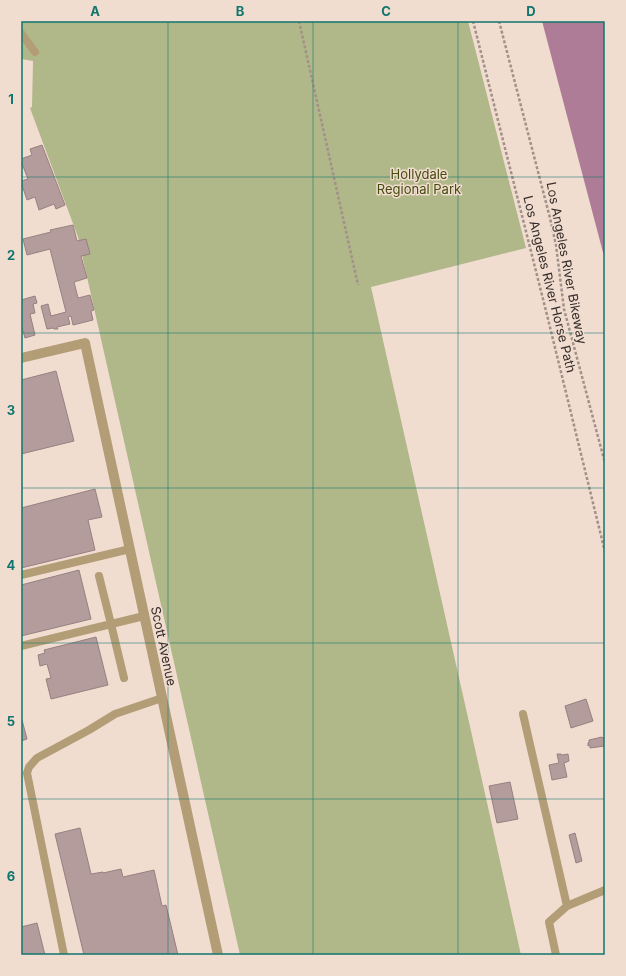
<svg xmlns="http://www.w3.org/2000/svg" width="626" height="976" font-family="Inter,sans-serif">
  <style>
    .green { fill: #b0b789 }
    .water { fill: #ae7c96 }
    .building { fill: #b49c9c; stroke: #988080 }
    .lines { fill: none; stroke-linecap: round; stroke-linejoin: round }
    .path { stroke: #a19189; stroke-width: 2.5; stroke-dasharray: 3 2; stroke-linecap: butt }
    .lane { stroke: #b29d76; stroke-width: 8 }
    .street { stroke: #b29d76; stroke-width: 10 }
    .grid { fill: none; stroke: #0f766e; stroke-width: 1; stroke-opacity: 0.55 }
    .labels { text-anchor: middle; stroke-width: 3; stroke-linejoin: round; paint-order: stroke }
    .park-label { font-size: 13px; fill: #464b0e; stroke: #f1dcd0 }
    .street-label { font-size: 13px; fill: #352d29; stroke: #f1dcd0 }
    .neatline { fill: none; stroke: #0f766e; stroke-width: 1.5 }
    .grid-label { font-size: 13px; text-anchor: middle; font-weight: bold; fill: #0f766e }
  </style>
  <rect width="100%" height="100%" fill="#f1dcd0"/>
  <path class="green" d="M21,21H468L526,248L371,287L471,731L521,955H240L78,237L30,108L32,107L33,61L21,59Z"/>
  <path class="water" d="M542,21H605V260Z"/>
  <path class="building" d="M42,145L65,205L56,209L54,204L39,210L35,197L27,200L21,182V181L28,179L21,161V159L32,155L30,149Z
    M73,225L77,241L86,239L90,254L81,256L87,278L74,282L78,298L90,295L94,310L91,311L93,320L73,325L71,316L68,317L70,324L57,327L58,329H54L53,328L47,329L41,306L48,304L51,316L66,312L50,249L27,255L23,239L51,232L50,230Z
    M35,296L37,303L33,304L35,313L30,314L35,335L25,338L21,324V300Z
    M56,371L74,441L21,454V380Z
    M95,489L102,517L88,520L95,550L21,568V508Z
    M79,570L91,619L21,636V585Z
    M96,637L108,685L51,699L46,679L51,678L47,664L40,666L38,655L45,653L44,650Z
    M586,699L593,721L571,728L565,706Z
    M21,720H22L27,739L21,741Z
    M602,737V738L605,737V746L590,748V745L588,746V743L589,742V740Z
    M557,754H561L562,755L568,754L569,761L564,763L567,777L552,780L549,765L559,763Z
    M510,782L518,819L497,823L489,786Z
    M80,828L91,874L103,872V873L121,869L123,877L154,870L162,906L166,905L178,955H84L55,834Z
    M575,833L582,861L576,863L569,835Z
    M37,923L45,955H21V927Z"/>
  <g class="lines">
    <path class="path" d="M299,21L358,285
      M473,21L547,315L605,552
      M499,21L550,218L556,245L564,309L605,463"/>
    <path class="lane" d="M21,33L35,52
      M21,575L130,549
      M99,576L111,624L124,678
      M21,646L144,616
      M523,714L567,906L549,922L556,955
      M567,906L605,890
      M64,955L27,773L29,767L37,758L89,730L115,714L162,698"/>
    <path class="street" d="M21,358L85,343L218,955"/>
  </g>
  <path class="grid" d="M168,21V955M313,21V955M458,21V955M21,177H605M21,333H605M21,488H605M21,643H605M21,799H605"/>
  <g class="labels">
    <g class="park-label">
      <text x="419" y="179">Hollydale<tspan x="419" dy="15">Regional Park</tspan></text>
    </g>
    <g class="street-label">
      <text transform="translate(567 263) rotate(79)" y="5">Los Angeles River Bikeway</text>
      <text transform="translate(550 284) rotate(76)" y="5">Los Angeles River Horse Path</text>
      <text transform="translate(164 646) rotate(78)" y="5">Scott Avenue</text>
    </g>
  </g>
  <rect width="626" height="976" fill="none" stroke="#f1dcd0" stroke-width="44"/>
  <rect x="22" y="22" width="582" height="932" class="neatline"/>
  <g class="grid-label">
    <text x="95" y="16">A</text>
    <text x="240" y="16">B</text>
    <text x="386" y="16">C</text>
    <text x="531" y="16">D</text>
    <text x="11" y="104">1</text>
    <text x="11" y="260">2</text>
    <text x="11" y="415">3</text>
    <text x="11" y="570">4</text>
    <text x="11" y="726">5</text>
    <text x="11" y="881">6</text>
  </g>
</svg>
